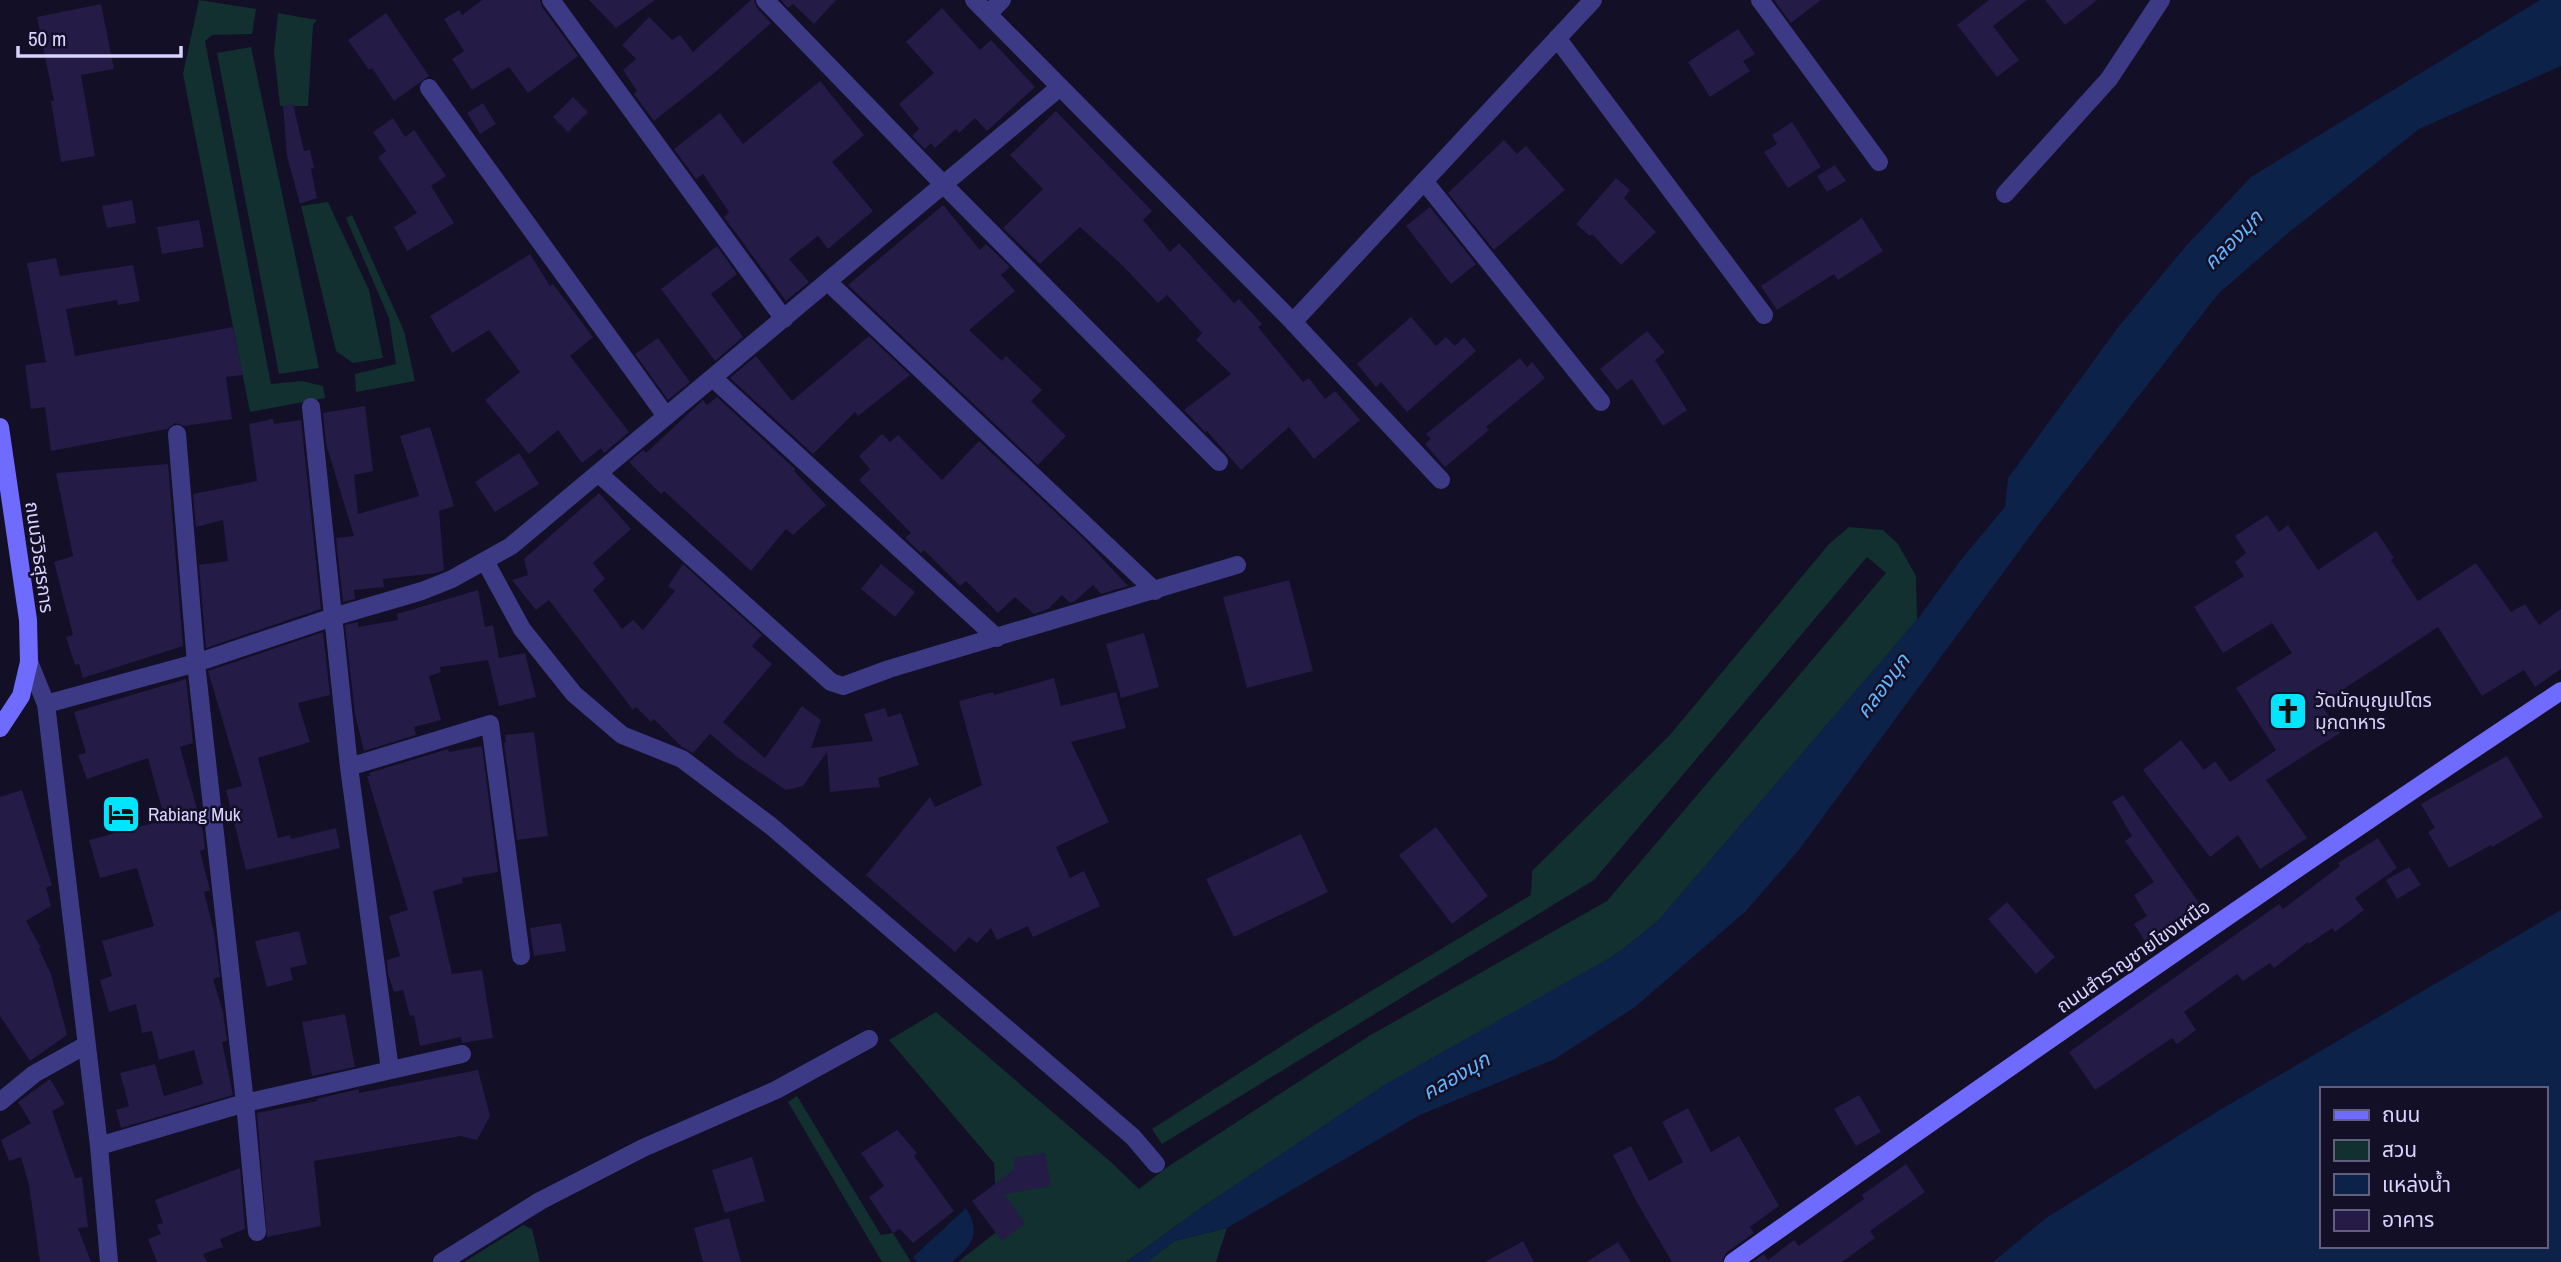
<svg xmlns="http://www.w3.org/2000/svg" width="2561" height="1262" font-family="'Archivo Narrow','Noto Sans Thai',sans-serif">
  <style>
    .green { fill: #12302f }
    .water { fill: #0c2248; fill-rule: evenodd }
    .building { fill: #241b47 }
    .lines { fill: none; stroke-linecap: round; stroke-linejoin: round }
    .street { stroke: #3d3a85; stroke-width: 18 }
    .secondary { stroke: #6f6bff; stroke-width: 18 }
    .labels { text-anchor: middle; stroke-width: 5; stroke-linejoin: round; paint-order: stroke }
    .street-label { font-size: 19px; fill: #d9d4ff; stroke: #130f26 }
    .poi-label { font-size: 19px; fill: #d9d4ff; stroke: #130f26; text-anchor: start }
    .water-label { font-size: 21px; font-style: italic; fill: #62b6ff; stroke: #130f26 }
  </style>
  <rect width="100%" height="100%" fill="#130f26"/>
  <path class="green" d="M199,0L256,9L252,34L212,35L205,41L271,384L302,381L323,386L325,398L250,412L183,74Z
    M278,13L317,20L313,25L308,106H280L274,52Z
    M251,47L319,368L279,374L217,53Z
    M328,202L369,290L383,358L353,363L336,351L301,206Z
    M352,215L404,331L415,381L356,392L355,374L396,364L389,318L346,218Z
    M1849,527L1883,530L1898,544L1916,576L1917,620L1657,922L1618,953L1211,1201L1126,1262H958L1018,1215L995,1184L994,1163L889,1040L936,1012L1112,1163L1139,1189L1166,1168L1369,1036L1607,901L1886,573L1867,557L1594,880L1162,1144L1152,1129L1313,1026L1531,895L1532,871L1669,736L1829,544Z
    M797,1096L881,1235L893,1233L911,1262H882L788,1102Z
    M523,1225L532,1229L540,1262H464Z
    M1227,1228L1216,1262H1147L1174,1241Z"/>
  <path class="water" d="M2540,0H2561V66L2419,129L2287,234L2218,294L2036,528L1798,851L1745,912L1635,1007L1555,1059L1420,1115L1227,1228L1174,1241L1147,1262H1126L1211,1201L1384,1085L1618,953L1657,922L1917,620L1960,561L2005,507L2008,478L2119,326L2187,245L2251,177Z
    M2561,910V1262H1993L2046,1218L2218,1111ZM2321,1089H2545V1246H2321Z
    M966,1208C981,1233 973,1244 952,1262H917L913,1257Z"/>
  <path class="building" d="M482,0H540L542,7L578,56L528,93L509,67L472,90L452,59L464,51L444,19L459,10L462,15Z
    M589,0H655L616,28Z
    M751,0H754L757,8L771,23L713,74L654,121L634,94L637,91L623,70L636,59L622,45L649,17L672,40L680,35L693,52Z
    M781,0H836L814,24L793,4L788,8Z
    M1774,0H1821L1791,23Z
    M1989,0H2027L1993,26L2019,60L1997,77L1957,25Z
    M2045,0H2097L2065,25Z
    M101,4L114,69L81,75L95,156L61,162L51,101H54L37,17Z
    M942,8L980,50L991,40L1035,87L987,131L975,118L959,133L956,129L935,148L931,143L925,149L912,136L919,129L899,104L934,73L906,42Z
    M386,13L429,76L394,101L372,68L369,70L348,40Z
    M1738,29L1755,54L1743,61L1750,71L1710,97L1688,62Z
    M820,81L864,135L832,162L873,211L828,249L818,236L789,259L809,282L786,301L724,217L729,212L703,174L696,179L674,149L720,113L743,144Z
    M573,97L588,112L568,132L553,117Z
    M483,103L496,124L480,134L467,113Z
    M293,104L304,151L310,150L314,168L311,169L317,198L300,204L287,156L283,106Z
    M1056,111L1152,211L1143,220L1170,252L1179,243L1234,303L1239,299L1262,324L1258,327L1303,382L1309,378L1325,399L1335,391L1360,420L1314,459L1289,427L1241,470L1207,431L1205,432L1184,410L1231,374L1196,340L1202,333L1167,295L1158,303L1121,264L1080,227L1040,264L1003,228L1043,189L1010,155Z
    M393,118L405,137L414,130L446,176L431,186L454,223L407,251L394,227L417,213L378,157L386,151L373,132Z
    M1792,122L1821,167L1788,188L1764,152L1777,144L1772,135Z
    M1504,140L1517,154L1526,146L1565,190L1494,250L1448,193Z
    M1835,165L1846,181L1827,192L1817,176Z
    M1616,178L1630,190L1624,198L1656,232L1621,265L1592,234L1590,236L1576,224Z
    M132,200L136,223L107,228L102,206Z
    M943,205L980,250L986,244L1010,267L1001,275L1015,291L969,330L1002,361L1006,356L1042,390L1031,401L1066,436L1038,465L848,285Z
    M1430,207L1476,264L1451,284L1406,226Z
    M1862,218L1883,251L1838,280L1834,274L1777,310L1761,286Z
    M199,220L204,247L162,254L157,227Z
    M717,246L737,274L711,294L743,337L715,361L661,289Z
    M530,254L550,286L553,284L593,337L570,356L629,432L604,453L601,448L582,463L558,430L529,454L485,400L520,372L489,330L452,353L430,316Z
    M56,258L60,276L133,265L140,301L118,305L117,300L66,309L75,356L233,327L243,375L226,377L232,419L185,426L175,423L167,429L51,451L45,407L31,409L25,365L46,362L27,263Z
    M1411,317L1436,346L1446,337L1455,346L1464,337L1476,351L1407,412L1381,382L1376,387L1357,364Z
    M1647,331L1665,352L1655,360L1687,410L1663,426L1632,379L1617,390L1600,369Z
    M869,336L910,375L858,416L855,412L813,454L730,378L756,356L792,401Z
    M658,338L690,382L668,400L635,354Z
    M1520,358L1527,367L1532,362L1545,378L1486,427L1489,430L1445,467L1425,444L1431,439L1426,434Z
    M717,397L796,470L794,471L826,505L793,535L786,529L751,571L664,491L661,494L629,462L643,450L646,453L703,400L707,405Z
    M365,406L373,471L354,475L358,514L419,496L400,436L430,427L454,506L439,511L444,570L436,573L383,579L384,587L354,590L355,599L343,602L336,538L354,536L326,444L323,413Z
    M273,419L274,424L301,420L321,609L206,648L199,565L228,561L223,520L196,527L193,494L257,481L249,424Z
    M882,434L890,442L898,435L942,480L979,441L1083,538L1128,586L1101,594L1093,585L1075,601L1070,603L1062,595L1048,609L1034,614L1015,597L998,613L966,581L960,586L924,550L921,553L905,538L911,533L859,480L870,469L859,456Z
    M519,453L539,484L495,512L475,482Z
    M168,464L183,646L83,678L79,664L75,665L66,637L73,635L54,562L73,556L56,473Z
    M599,493L631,529L593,563L605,579L593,590L622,629L633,620L643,630L675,591L668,586L683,564L762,635L752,646L772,664L723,722L765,758L802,706L821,720L811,748L873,741L864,714L885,708L888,717L901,713L919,765L878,778L880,787L830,792L827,752L803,786L786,790L737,757L710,734L693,753L682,747L654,719L651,722L636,707L633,710L549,600L536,610L512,580L528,575L524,559Z
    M2267,515L2279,532L2288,525L2318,570L2376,531L2394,558L2391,560L2418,601L2476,563L2511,612L2525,604L2539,625L2561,609V669L2535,687L2524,670L2482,696L2438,627L2321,704L2340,733L2266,780L2307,838L2260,869L2238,835L2210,857L2143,770L2181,740L2204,770L2215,761L2230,782L2276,750L2236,688L2292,653L2272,623L2223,653L2194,607L2244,576L2235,562L2246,553L2235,536Z
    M881,564L915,592L895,617L861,589Z
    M1289,580L1313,671L1247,688L1223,597Z
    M478,590L485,627L493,625L499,658L525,653L536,697L499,706L488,660L496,659L440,667L441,672L429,676L441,720L414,727L416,735L364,751L355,714L345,625L358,622V627L398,620L397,614Z
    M323,632L330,695L298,703L310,742L258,758L278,838L290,835L291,839L336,828L340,848L246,870L226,790L242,786L208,671Z
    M1144,633L1159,687L1121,698L1106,644Z
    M1054,678L1061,706L1116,692L1126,728L1071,742L1109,822L1056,847L1070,878L1084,871L1100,906L1033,937L1028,926L997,940L991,928L977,943L969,937L955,952L866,875L930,797L935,807L982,785L959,701L993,692L994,695Z
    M186,679L193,743L180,747L203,831L205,849L200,851L210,890L204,892L214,932L220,977L213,979L223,1012L227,1041L222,1042L233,1095L121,1128L116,1110L129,1106L120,1073L155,1064L164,1096L203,1084L194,1050L159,1060L152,1031L142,1033L136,1004L109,1012L100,980L112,976L102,941L154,926L137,868L100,878L89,840L165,820L148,758L87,779L78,755L86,753L74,712Z
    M534,732L548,836L517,840L504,743L506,742L505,735Z
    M482,746L498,872L462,878L463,883L433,891L452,974L482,970L493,1038L462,1043L461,1037L420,1046L414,1015L410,1016L403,990L394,992L388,974L387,960L400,956L389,916L408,910L367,776H370L369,773L448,749L449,752Z
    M2507,756L2543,817L2492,847L2491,845L2449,868L2428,832L2435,828L2421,804Z
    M22,790L52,885L46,888L51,906L26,921L41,948L39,949L51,974L67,1035L30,1061L0,1016V797Z
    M2123,795L2204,910L2148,946L2134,924L2147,916L2134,895L2154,882L2125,841L2132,836L2112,802Z
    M1436,827L1488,896L1452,924L1399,855Z
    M1301,834L1328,892L1234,937L1206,879Z
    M2378,838L2397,868L2355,898L2364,910L2335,932L2332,928L2309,944L2308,942L2274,968L2270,963L2243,981L2237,974L2184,1012L2196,1030L2177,1044L2172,1038L2095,1090L2069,1052L2279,904L2283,909L2340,866L2338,863Z
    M2409,867L2421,885L2397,899L2386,880Z
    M2007,902L2055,957L2036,974L1988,919Z
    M561,923L566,951L534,956L530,928Z
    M299,931L307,964L290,968L293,980L267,987L255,941Z
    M345,1014L355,1067L312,1076L302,1022Z
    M478,1070L490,1116L477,1140L461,1136L314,1161L321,1226L267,1237L257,1113L317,1101L316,1099L359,1089V1093Z
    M50,1079L65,1104L52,1111L75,1178L82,1177L88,1227L78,1228L91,1262H40L29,1185L21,1157L9,1161L1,1140L31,1123L18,1102Z
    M1859,1095L1881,1132L1856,1146L1834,1109Z
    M1688,1108L1711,1152L1739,1136L1779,1206L1750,1227L1754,1233L1726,1253L1722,1262H1672L1635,1199L1613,1155L1631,1146L1649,1181L1683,1162L1662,1122Z
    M897,1130L917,1153L914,1156L954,1211L913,1243L900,1229L893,1233L869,1197L884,1186L861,1153Z
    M1045,1153L1051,1186L1004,1194L1025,1223L1002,1241L972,1201L1015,1169L1013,1158Z
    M752,1157L765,1201L725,1213L712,1170Z
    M1906,1164L1925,1192L1870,1231L1875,1238L1842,1262H1753L1764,1254L1768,1260L1794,1240L1799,1246L1864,1199L1862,1195Z
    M240,1168L245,1229L220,1239L223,1247L203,1254L207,1262H157L148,1239L161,1234L157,1225L163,1223L155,1200Z
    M729,1218L741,1262H703L694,1228Z
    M1523,1241L1534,1262H1485Z
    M1618,1242L1631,1262H1586Z"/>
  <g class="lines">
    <path class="street" d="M551,0L784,319
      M765,0L944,185L1219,462
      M974,0L1293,322L1441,480
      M1760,0L1879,162
      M988,14L1002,0
      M1557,38L1764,315
      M429,88L666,416
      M1424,181L1601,402
      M2005,194L2109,79L2161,0
      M828,282L1155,591
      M1293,322L1593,0
      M713,378L997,638
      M311,407L349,767L390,1070
      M598,473L831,682L843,686L889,669L1237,565
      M485,561L522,629L574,694L622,735L682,759L771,826L1133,1137L1156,1164
      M29,662L46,704L99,1146L109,1262
      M46,704L196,663L333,617L422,591L452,579L511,546L1060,87
      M349,767L490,724L521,956
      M0,1102L34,1074L86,1045
      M99,1146L245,1103L196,663L177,434
      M257,1232L245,1103L462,1054
      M442,1262L540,1201L643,1148L776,1090L869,1039"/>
    <path class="secondary" d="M0,427L28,620L29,662L21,696L0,728
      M1733,1262C2007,1068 2282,876 2561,691"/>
  </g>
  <defs>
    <g id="church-square" transform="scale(2.0125)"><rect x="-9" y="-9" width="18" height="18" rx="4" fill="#00e5ff" stroke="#130f26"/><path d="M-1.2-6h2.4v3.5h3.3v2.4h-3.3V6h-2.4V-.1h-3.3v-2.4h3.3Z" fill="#111"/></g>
    <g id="hotel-square" transform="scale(2.0125)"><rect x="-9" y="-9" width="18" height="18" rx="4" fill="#00e5ff" stroke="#130f26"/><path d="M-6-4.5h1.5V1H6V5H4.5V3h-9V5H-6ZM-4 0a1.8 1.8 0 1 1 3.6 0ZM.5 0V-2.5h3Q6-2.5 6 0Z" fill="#111"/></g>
  </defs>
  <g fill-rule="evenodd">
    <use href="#church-square" x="2288" y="711"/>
    <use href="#hotel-square" x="121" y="814"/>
  </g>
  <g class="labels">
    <g class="street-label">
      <text transform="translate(40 557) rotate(82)" y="7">ถนนวิวิธสุรการ</text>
      <text transform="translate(2133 956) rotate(-35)" y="7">ถนนสำราญชายโขงเหนือ</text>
    </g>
    <g class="poi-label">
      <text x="2315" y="707">วัดนักบุญเปโตร<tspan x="2315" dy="22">มุกดาหาร</tspan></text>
      <text x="148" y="821">Rabiang Muk</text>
    </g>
    <g class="water-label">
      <text transform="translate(2233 240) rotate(-45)" y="7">คลองมุก</text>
      <text transform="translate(1883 686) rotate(-53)" y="7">คลองมุก</text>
      <text transform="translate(1456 1076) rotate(-30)" y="7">คลองมุก</text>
    </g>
  </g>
  <rect x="2320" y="1087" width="228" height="161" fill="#130f26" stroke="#625e7d" stroke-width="2"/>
  <rect x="2334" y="1110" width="35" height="10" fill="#6f6bff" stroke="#625e7d" stroke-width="2"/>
  <text x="2382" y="1122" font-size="21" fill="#d9d4ff">ถนน</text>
  <rect x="2334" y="1140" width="35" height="21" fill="#12302f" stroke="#625e7d" stroke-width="2"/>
  <text x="2382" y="1157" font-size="21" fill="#d9d4ff">สวน</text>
  <rect x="2334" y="1174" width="35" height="21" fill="#0c2248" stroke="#625e7d" stroke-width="2"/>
  <text x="2382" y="1192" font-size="21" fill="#d9d4ff">แหล่งน้ำ</text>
  <rect x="2334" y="1210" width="35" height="21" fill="#241b47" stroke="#625e7d" stroke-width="2"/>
  <text x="2382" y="1227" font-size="21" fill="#d9d4ff">อาคาร</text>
  <path d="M18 46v10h163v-10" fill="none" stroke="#d9d4ff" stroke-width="3.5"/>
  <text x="28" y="46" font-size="21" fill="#d9d4ff" stroke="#130f26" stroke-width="5" paint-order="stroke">50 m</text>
</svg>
